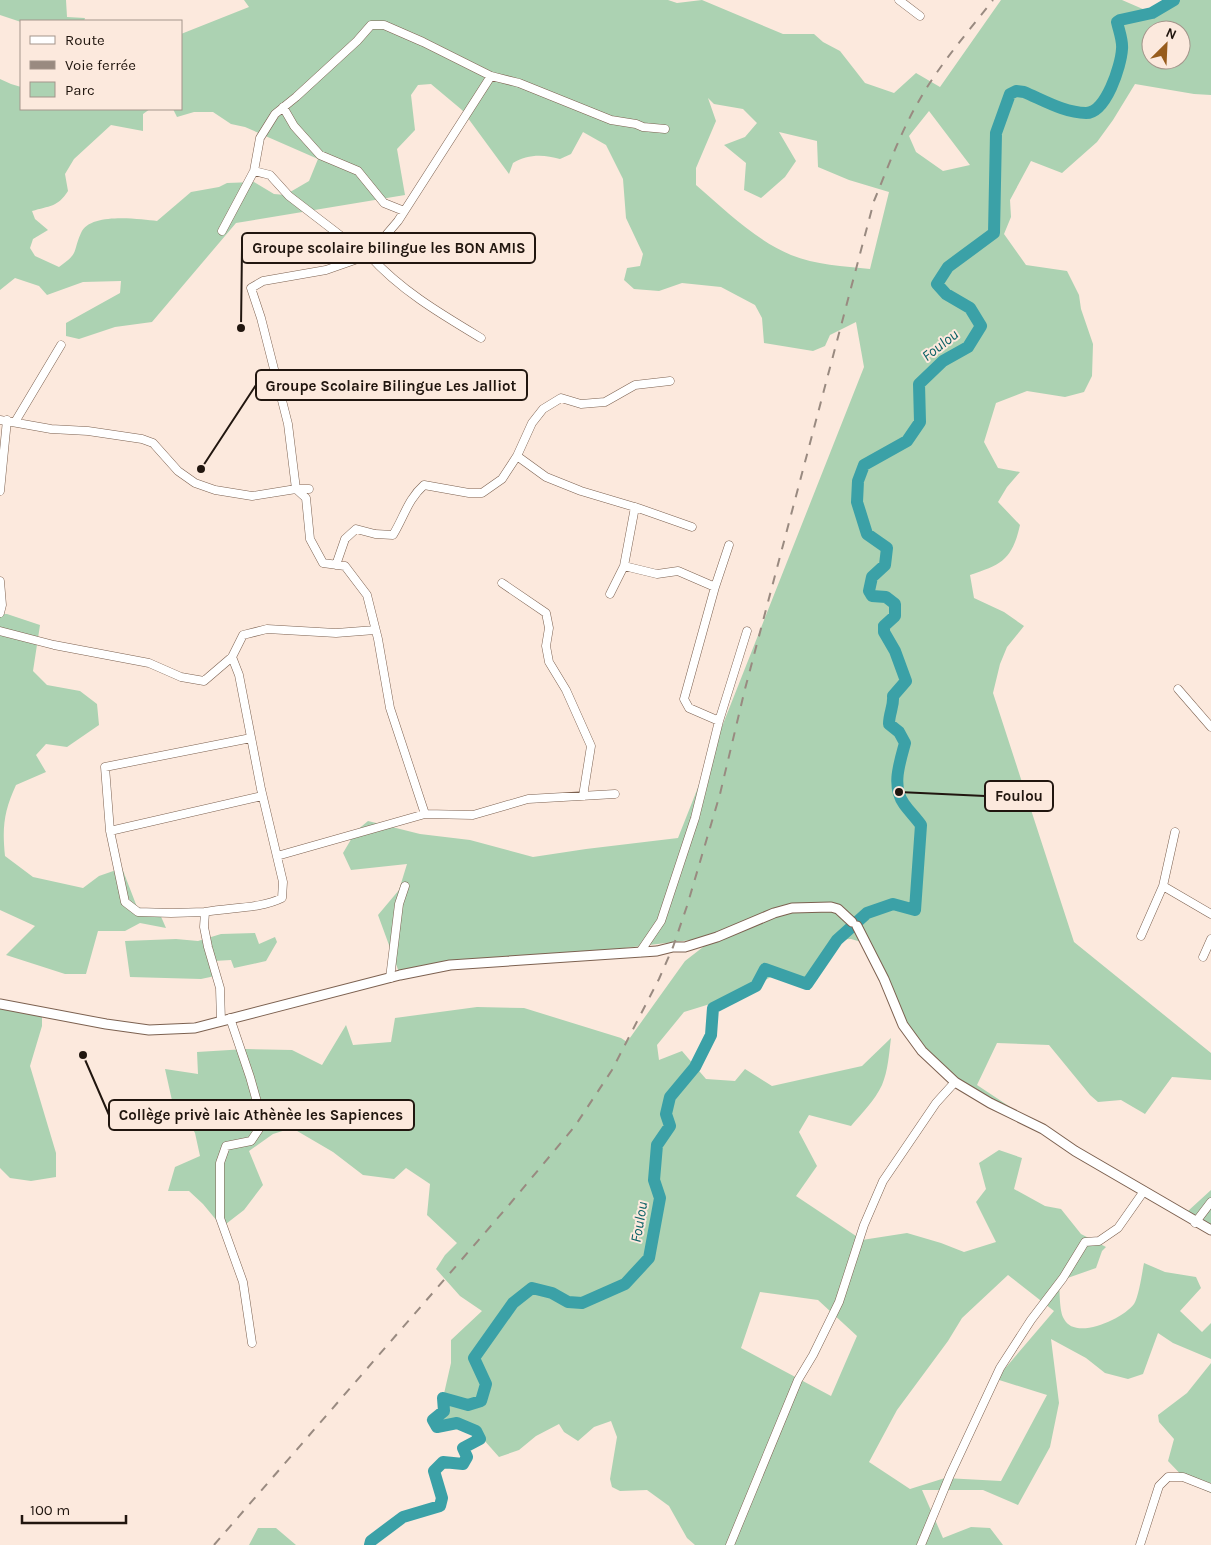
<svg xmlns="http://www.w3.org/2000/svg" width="1211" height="1545" font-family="Karla,sans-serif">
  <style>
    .green { fill: #acd2b2; fill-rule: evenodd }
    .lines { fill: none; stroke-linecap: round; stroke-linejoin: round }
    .river { stroke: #3ba1a7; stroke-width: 12 }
    .minor-casing { stroke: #7c6150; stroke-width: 9 }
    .tertiary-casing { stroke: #7c6150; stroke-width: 11 }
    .minor { stroke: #fff; stroke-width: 8 }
    .tertiary { stroke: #fff; stroke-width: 9 }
    .rail { stroke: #998a80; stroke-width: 2; stroke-dasharray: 9 9; stroke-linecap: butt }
    .labels { text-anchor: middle; stroke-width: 4; stroke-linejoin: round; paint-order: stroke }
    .water-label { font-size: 15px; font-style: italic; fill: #0b6166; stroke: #fce9dd }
    .leader { fill: none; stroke: #21160f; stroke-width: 2 }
    .callout-dot { fill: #21160f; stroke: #fce9dd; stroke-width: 2 }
    .callout { fill: #fce9dd; stroke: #21160f; stroke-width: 2 }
    .callout-label { font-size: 15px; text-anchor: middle; font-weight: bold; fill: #21160f }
  </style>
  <rect width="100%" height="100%" fill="#fce9dd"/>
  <path class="green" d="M0,0H66L67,17L85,18L84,21L21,22L0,15Z
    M244,0H668L677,3L702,0L783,34H814L823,42L840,51L865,83L894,93L916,73L940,87L1001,0H1122L1152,13L1174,0H1211V95L1194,94L1135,84L1113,120L1097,142L1062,173L1031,161L1010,200L1011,217L1004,234L1026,265L1067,271L1079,295L1081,309L1093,344L1092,376L1084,392L1065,397L1027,391L996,403L984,442L998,468L1020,472L1007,487L998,502L1020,525C1012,560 1002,564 970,575L974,598L1004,612L1024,626L1007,647L1000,664L993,693L1074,942L1211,1053V1080L1172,1077L1145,1114L1121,1100L1098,1102L1090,1095L1049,1045L997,1043L977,1085L1043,1129L955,1082L903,1025L865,943L851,939L837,940L807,984L792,982L771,977L713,1008L710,1004L684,1012L657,1045L659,1060L682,1051L706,1079L735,1081L745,1069L772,1086L862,1066L891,1038C889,1054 888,1071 882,1085C875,1100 862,1113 851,1126L809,1115L799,1132L817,1166L796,1196L862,1240L907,1233L941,1243L964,1252L996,1242L976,1202L986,1189L979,1163L999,1150L1022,1158L1014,1189L1045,1206L1061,1209L1081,1234L1106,1247L1102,1251L1096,1268L1059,1281C1060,1291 1059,1311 1064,1319C1075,1341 1123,1319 1134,1304C1139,1296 1142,1273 1144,1263L1165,1272L1196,1277L1201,1288L1180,1311L1202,1332L1211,1323V1359L1173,1343L1158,1333L1143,1374L1128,1379L1105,1373L1086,1358L1051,1339L1059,1403L1050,1447L1018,1505L983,1490H922L943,1538L971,1527L990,1528L1003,1545H695L687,1538L669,1506L647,1490L620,1491L612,1487L610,1479L617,1437L611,1421L594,1427L578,1441L564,1432L559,1424L536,1436L519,1450L499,1457L476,1431L457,1423L437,1427L433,1420L444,1411L443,1398L451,1363V1340L482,1311L460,1296L436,1269L445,1255L457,1243L427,1215L430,1184L406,1168L394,1179L363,1175L333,1152L292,1128L273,1134L249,1151L263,1185L244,1210L222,1227L203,1204L189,1191H168L175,1167L200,1156L195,1133L184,1113L175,1114L165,1069L198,1074L197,1052L246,1049L292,1050L322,1065L346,1025L353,1045L391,1042L395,1018L477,1007L524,1008L621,1038L627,1042L685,961L716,937L400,975L378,915L399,890L407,864L351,870L343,853L356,831L368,821L420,834L470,840L533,857L586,849L678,838L864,367L856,322L830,335L825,346L813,351L764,343L762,318L755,305L721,287L682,283L659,291L634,289L624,280L627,268L640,266L643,254L626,218L623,179L606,145L583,132L571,154L560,159C544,154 527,154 513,163L509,174L462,110L431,84L418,85L411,95L415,130L397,149L405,195L236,223L152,322L115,327L79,339L66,336V323L120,293L121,281L83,282L47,295L39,286L15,278L0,290V79L11,84L21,87V109H150L143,114V131L111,125L74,159L65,174L68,191C58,207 49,206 32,211L35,219L48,230L33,239L30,248L35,256L59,267C80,252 72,253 81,233C90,212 139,219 157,221L191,192L219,187L227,183L254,182L274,194L285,195L309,181L318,159L245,127L231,124L213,112H194L177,117L173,109H181V34L249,7ZM1151,30H1181V60H1151ZM708,98L714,104L743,109L757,123L745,137L724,145L746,163L744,190L761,198L785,177L796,161L779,132L817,141L818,167L849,180L889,192L870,269C844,266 815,265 791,255C754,239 726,211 696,185V168L716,121ZM929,111L970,165L943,171L916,152L909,136ZM1008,1275L1054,1311L996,1379L1047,1395L1001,1481L945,1478L910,1489L869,1462L897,1410L948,1341L962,1318ZM760,1292L818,1300L857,1336L831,1396L741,1348Z
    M0,614H7L40,625L33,671L47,685L80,691L97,704L99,725L67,747L46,744L36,755L46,772L16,785C4,811 2,827 5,856L33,877L83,888L99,876L122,868L137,907L159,912L166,928L140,923L125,931H98L86,974H65L6,955L35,926L0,910Z
    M255,933L259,944L275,937L277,942L266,961L234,968L231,960L214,961L215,976L201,979L130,977L125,941L176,939L198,941L221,934Z
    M0,1004L42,1012V1026L30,1066L56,1153V1177L31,1181L10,1178L0,1168Z
    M1211,1190V1230L1191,1220L1188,1211Z
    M1211,1363V1493L1189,1483L1168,1461L1174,1439L1159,1422L1158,1415L1187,1393Z
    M258,1528H276L296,1545H249Z"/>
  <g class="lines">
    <path class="river" d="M370,1545L371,1541L403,1517L440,1506L442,1498L434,1471L443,1462L463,1464L467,1457L463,1448L480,1439L476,1431L457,1423L437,1427L433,1420L444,1411L443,1398L468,1405L481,1401L486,1384L474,1358L513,1303L532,1288L552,1293L568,1302L582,1303L625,1284L649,1258L660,1198L654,1180L657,1145L670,1126L666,1114L670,1097L695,1067L711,1035L713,1008L756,986L765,969L807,984L837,940L867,913L893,904L915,910L921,825C916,818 909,811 904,804C891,786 900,762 905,743L899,732L889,724C889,713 894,706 893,696L906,681L895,651L884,632V626L895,616V604L886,597L872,596L869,591L872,577L885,565L887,548L867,534L857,502L858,481L864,465L907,441L920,422L919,384L943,361L968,347L981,326L970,308L946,294L937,284L948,267L994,233L996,133L1010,94L1016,91L1024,92C1043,100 1065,113 1086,113C1106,113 1121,66 1122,49C1123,41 1119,31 1117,22L1120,20L1152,13L1174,0"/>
    <g class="minor-casing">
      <path id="minor" d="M899,0L920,16
        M283,107L294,126L320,155L358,171L384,203L404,211
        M254,171L270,175L289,196L341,236L359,259
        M222,231L254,171L260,138L275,114L296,97L357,41L371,25H384L423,42L491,76L519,83L611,120L636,124L643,127L665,129
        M369,255C400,290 441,314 481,338
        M0,420L51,429L88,431L142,439L153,443L178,471L195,483L215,490L252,496L296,489H309
        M15,422L61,345
        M517,456L546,477L581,491L638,508L692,527
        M0,491L7,420
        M336,565L345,539L356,529L375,534L393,535C404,517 408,499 424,485L469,493H482L502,479L517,456L532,423L543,409L561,398L581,404L605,402L635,385L670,381
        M624,566L657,574L678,571L715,587
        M0,581L2,605L0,613
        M502,583L546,613L549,628L546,646L549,662L566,690L591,746L583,796
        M610,594L624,566L635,507
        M0,631L54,645L149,663L181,677L204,681L232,657L243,635L267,629L336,633L375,630
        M1178,689L1211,727
        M719,721L689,708L684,699L715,587L729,545
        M425,814L390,708L378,639L367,595L345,566L323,563L310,539L306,498L296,489L288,424L261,318L251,288L263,281L326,270L369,255L398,221L491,76
        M110,831L262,796
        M277,856L425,814L473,815L528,799L615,794
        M1163,886L1211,914
        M205,912L171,913L138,912L125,902L110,831L105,767L251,738
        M1141,936L1163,886L1175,832
        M640,952L661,921L695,818L719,721L747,631
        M1203,957L1211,939
        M390,978L399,904L405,886
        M230,1018L250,1077L263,1123L251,1141L226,1146L220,1163V1218L243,1282L252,1343
        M221,1021L220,988L208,947L204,927L205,912C231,907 260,909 282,898L283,882L261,789L239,675L232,657
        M1195,1223L1211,1202
        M730,1545L798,1380L813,1355L839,1302L864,1225L883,1181L936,1103L955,1082
        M921,1545L950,1475L1000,1368L1031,1320L1063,1278L1085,1242L1099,1241L1118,1228L1144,1191
        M1140,1545L1159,1486L1168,1477H1183L1211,1488"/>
    </g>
    <g class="tertiary-casing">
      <path id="tertiary" d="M857,926L884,979L903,1025L922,1051L955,1082L990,1103L1043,1129L1075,1151L1211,1230
        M0,1004L106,1024L149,1030L195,1028L400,975L450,965L657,951L673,947H685L717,937L774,913L792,908L831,907L838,909L852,922"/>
    </g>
    <use href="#minor" class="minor"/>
    <use href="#tertiary" class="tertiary"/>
    <path class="rail" d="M214,1545L509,1205L575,1126L612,1070L659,979L673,947L687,906L720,794L745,689L874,201C888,167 901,131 920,99C940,64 968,32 993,0"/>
  </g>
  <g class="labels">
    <g class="water-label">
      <text transform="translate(940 345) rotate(-38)" y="5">Foulou</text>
      <text transform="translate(639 1222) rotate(-80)" y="5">Foulou</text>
    </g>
  </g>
  <path class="leader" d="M241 328L242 248M201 469L256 385M899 792L985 796M83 1055L109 1115"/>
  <g class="callout-dot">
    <circle cx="241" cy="328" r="5"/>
    <circle cx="201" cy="469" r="5"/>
    <circle cx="899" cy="792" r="5"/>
    <circle cx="83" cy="1055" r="5"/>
  </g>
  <g class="callout">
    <rect x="242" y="233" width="293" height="30" rx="5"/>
    <rect x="256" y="370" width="271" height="30" rx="5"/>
    <rect x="985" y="781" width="68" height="30" rx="5"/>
    <rect x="109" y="1100" width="305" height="30" rx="5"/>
  </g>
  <g class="callout-label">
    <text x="389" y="253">Groupe scolaire bilingue les BON AMIS</text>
    <text x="391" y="391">Groupe Scolaire Bilingue Les Jalliot</text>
    <text x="1019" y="801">Foulou</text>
    <text x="261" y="1120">Collège privè laic Athènèe les Sapiences</text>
  </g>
  <rect x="20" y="20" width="162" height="90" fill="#fce9dd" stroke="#a4958b"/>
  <rect x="30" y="36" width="25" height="8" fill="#ffffff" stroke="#a4958b"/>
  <text x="65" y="45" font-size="15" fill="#21160f">Route</text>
  <rect x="30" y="61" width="25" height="8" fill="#998a80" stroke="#a4958b"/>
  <text x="65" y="70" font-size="15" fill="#21160f">Voie ferrée</text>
  <rect x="30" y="82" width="25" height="15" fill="#acd2b2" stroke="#a4958b"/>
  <text x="65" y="95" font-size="15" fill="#21160f">Parc</text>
  <g transform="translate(1166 45) rotate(24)"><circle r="24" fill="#fce9dd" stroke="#a4958b"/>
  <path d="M0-4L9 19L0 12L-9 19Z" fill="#975c1d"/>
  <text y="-8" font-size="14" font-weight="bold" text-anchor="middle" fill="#21160f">N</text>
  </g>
  <path d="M22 1515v8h104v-8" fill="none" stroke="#21160f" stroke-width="2.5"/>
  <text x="30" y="1515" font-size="15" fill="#21160f" stroke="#fce9dd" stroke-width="4" paint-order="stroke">100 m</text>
</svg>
